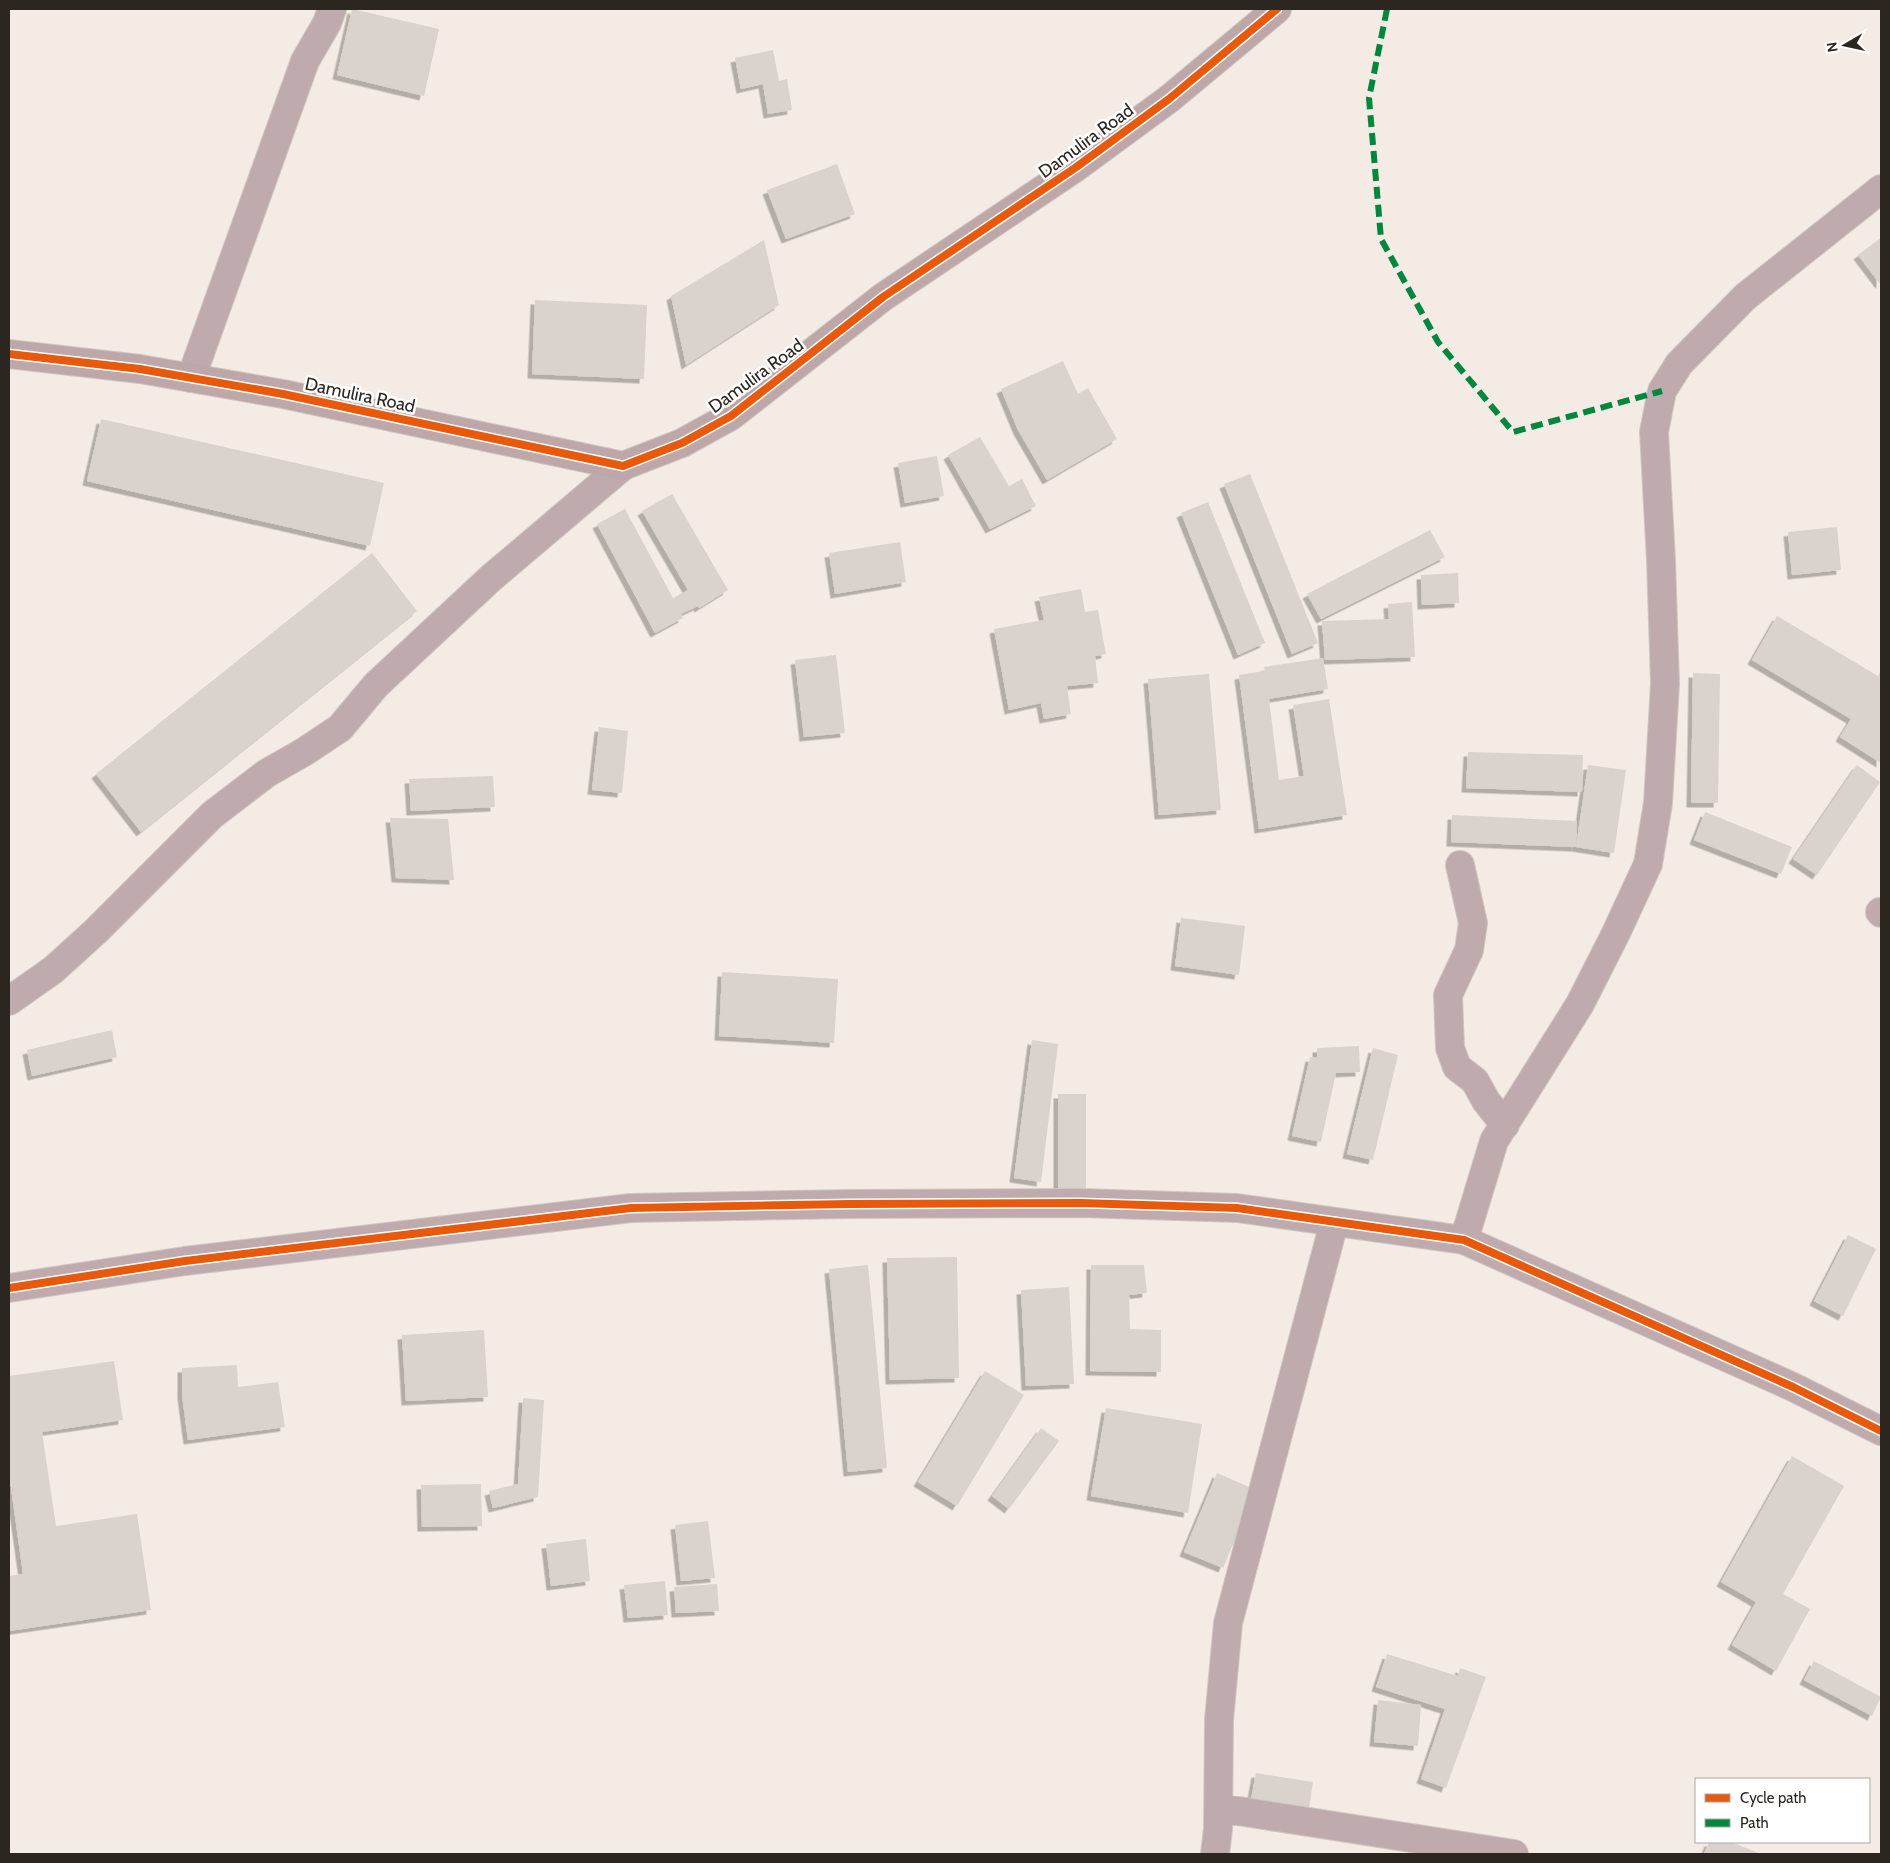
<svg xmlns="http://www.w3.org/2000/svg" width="1890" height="1863" font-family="Cabin,sans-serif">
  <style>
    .building { fill: #d9d2cd; filter: url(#shadow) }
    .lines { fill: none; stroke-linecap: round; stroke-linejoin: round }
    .street-casing { stroke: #cec8c2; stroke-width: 30 }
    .secondary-casing { stroke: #cec8c2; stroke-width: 30 }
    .street { stroke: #bfaaad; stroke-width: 28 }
    .secondary { stroke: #bda7a9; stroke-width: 28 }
    .quiet { stroke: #00873e; stroke-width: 6; stroke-dasharray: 12 6; stroke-linecap: butt }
    .cycleway-casing { stroke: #fff; stroke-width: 11 }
    .cycleway { stroke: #e8590c; stroke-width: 8 }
    .labels { text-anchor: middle; stroke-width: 5; stroke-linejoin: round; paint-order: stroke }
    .street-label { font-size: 18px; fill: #2b2620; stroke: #fff }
  </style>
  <defs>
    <filter id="shadow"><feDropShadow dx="-4.5" dy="4.5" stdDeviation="0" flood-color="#0004"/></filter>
  </defs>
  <rect width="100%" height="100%" fill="#f4ece4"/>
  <path class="building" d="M352,9L439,29L424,96L337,75Z
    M773,50L779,81L787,79L792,110L768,114L763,84L741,89L735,58Z
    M837,164L855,214L786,239L767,190Z
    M1881,238V283L1880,284L1858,255Z
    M764,240L779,305L686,365L671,296Z
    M535,300L647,305L644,379L532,374Z
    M1063,361L1078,394L1088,388L1117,439L1047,480L1018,430L1001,389Z
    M101,419L384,483L370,546L87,481Z
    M980,437L1009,486L1022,479L1036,506L990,529L948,455Z
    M937,456L944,496L905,503L898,463Z
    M1250,474L1318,643L1292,654L1224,484Z
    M672,494L728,590L699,608L698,606L681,614L683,618L655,633L597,524L625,509L673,598L688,590L642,511Z
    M1208,502L1265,643L1238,655L1181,513Z
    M1837,527L1841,570L1792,575L1788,532Z
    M1430,530L1445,557L1321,619L1307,594Z
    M900,542L906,582L835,594L829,553Z
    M372,553L417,611L141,832L96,774Z
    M1458,573L1459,603L1422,605L1421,575Z
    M1081,589L1085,612L1098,610L1106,654L1095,656L1098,683L1067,686L1071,714L1044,719L1041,703L1009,710L994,629L1044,620L1039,597Z
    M1412,602L1415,657L1325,660L1322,621L1389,619L1388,604Z
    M1777,616L1878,676L1881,671V763L1840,737L1851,719L1752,660Z
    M836,655L845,733L804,737L795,660Z
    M1323,658L1328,689L1269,699L1279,780L1304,776L1293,705L1329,699L1347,815L1259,829L1239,675L1265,671L1264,667Z
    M1693,673L1720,674L1718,803H1691Z
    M1209,674L1221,810L1159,815L1148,679Z
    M599,727L628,731L622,793L592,790Z
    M1468,752L1583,755L1582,792L1466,788Z
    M1588,765L1626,770L1614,853L1576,847Z
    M1857,765L1880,782L1817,875L1793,859Z
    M493,776L495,807L411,811L409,779Z
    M1705,812L1792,847L1781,874L1694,840Z
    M1452,815L1577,821L1576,847L1451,842Z
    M390,818L448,819L454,880L396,878Z
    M1181,918L1245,926L1239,975L1175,966Z
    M722,972L838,979L834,1043L719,1036Z
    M112,1030L117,1057L32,1076L27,1050Z
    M1032,1040L1058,1044L1041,1182L1014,1178Z
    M1359,1046L1360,1072L1336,1073L1321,1142L1292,1136L1310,1057L1317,1058V1048Z
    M1373,1048L1398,1055L1373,1160L1347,1154Z
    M1058,1094H1086V1188L1058,1189Z
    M1848,1235L1876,1249L1843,1316L1814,1301Z
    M957,1257L959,1378L890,1380L887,1258Z
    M868,1265L887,1468L848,1472L829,1269Z
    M1091,1265H1144L1147,1293L1129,1295L1130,1329L1161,1330V1372L1090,1371Z
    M1069,1287L1074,1384L1026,1386L1021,1290Z
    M484,1330L488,1397L406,1401L402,1335Z
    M114,1361L123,1420L42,1432L56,1526L137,1514L151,1610L9,1631V1576L23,1574L9,1473V1376Z
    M237,1365L238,1387L278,1382L285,1427L188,1440L182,1395V1368Z
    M985,1371L1024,1395L957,1506L918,1482Z
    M523,1398L544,1400L538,1497L493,1508L489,1491L518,1484Z
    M1106,1408L1202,1424L1188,1513L1091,1496Z
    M1041,1428L1059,1441L1009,1509L992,1496Z
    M1792,1456L1844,1486L1783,1594L1810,1609L1776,1671L1732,1645L1756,1602L1721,1582Z
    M1217,1473L1256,1490L1223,1568L1184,1552Z
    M481,1484L482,1526L422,1527L421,1485Z
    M708,1521L715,1578L681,1581L675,1525Z
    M586,1539L590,1581L551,1586L546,1544Z
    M665,1581L668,1615L628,1618L624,1585Z
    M717,1584L719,1611L676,1613L674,1587Z
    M1387,1654L1458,1676L1460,1668L1486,1677L1446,1788L1421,1779L1445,1709L1376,1687Z
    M1814,1661L1881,1697L1872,1716L1804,1680Z
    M1378,1700L1421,1705L1418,1746L1374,1742Z
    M1256,1773L1313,1782L1308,1815L1250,1805Z
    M1709,1842H1731L1761,1854H1704Z"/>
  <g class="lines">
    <g class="street-casing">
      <path id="street" d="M191,378L305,61L327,23L332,9
        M1460,865L1473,923L1469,950L1448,995L1450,1048L1457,1067L1475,1081L1486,1101L1505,1125
        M1880,912L1881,913
        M9,1001L53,970L96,931L212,815L267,773L304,752L340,728L376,685L491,578L623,466
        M1464,1240L1494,1141L1580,1004L1616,933L1648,864L1658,803L1665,684L1661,560L1654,432L1662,391L1679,364L1745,297L1881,189
        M9,1288L185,1261L631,1208L850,1204L1081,1203L1237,1208L1464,1240L1793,1387L1881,1431
        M1219,1808L1514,1854
        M1215,1854L1218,1829L1219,1720L1228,1623L1334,1223"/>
    </g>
    <g class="secondary-casing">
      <path id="secondary" d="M9,354L140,369L283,394L623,466L682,443L731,416L883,297L1075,168L1169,99L1277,9"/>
    </g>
    <use href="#street" class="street"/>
    <use href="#secondary" class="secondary"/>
    <path class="quiet" d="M1387,9L1369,98L1381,239L1438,342L1513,432L1662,391"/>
    <g class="cycleway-casing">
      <path id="cycleway" d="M9,354L140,369L283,394L623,466L682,443L731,416L883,297L1075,168L1169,99L1277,9
        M9,1288L185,1261L631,1208L850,1204L1081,1203L1237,1208L1464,1240L1793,1387L1881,1431"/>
    </g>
    <use href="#cycleway" class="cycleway"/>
  </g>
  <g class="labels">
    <g class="street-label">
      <text transform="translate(1086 141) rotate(-36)" y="6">Damulira Road</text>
      <text transform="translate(756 376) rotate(-36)" y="6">Damulira Road</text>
      <text transform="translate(360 395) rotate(12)" y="6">Damulira Road</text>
    </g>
  </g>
  <rect width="1890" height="1863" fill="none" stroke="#2b2620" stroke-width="20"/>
  <rect x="1695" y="1778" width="175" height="65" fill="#ffffff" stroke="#aaa8a6"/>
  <rect x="1705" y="1794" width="25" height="8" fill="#e8590c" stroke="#aaa8a6"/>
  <text x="1740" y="1803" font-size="15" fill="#2b2620">Cycle path</text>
  <rect x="1705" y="1819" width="25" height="8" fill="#00873e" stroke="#aaa8a6"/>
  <text x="1740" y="1828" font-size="15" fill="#2b2620">Path</text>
  <g transform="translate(1845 45) rotate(261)" stroke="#ffffff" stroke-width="4" paint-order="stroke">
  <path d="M0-4L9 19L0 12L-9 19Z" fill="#2b2620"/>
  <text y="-8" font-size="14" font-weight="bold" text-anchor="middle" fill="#2b2620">N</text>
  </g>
</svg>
